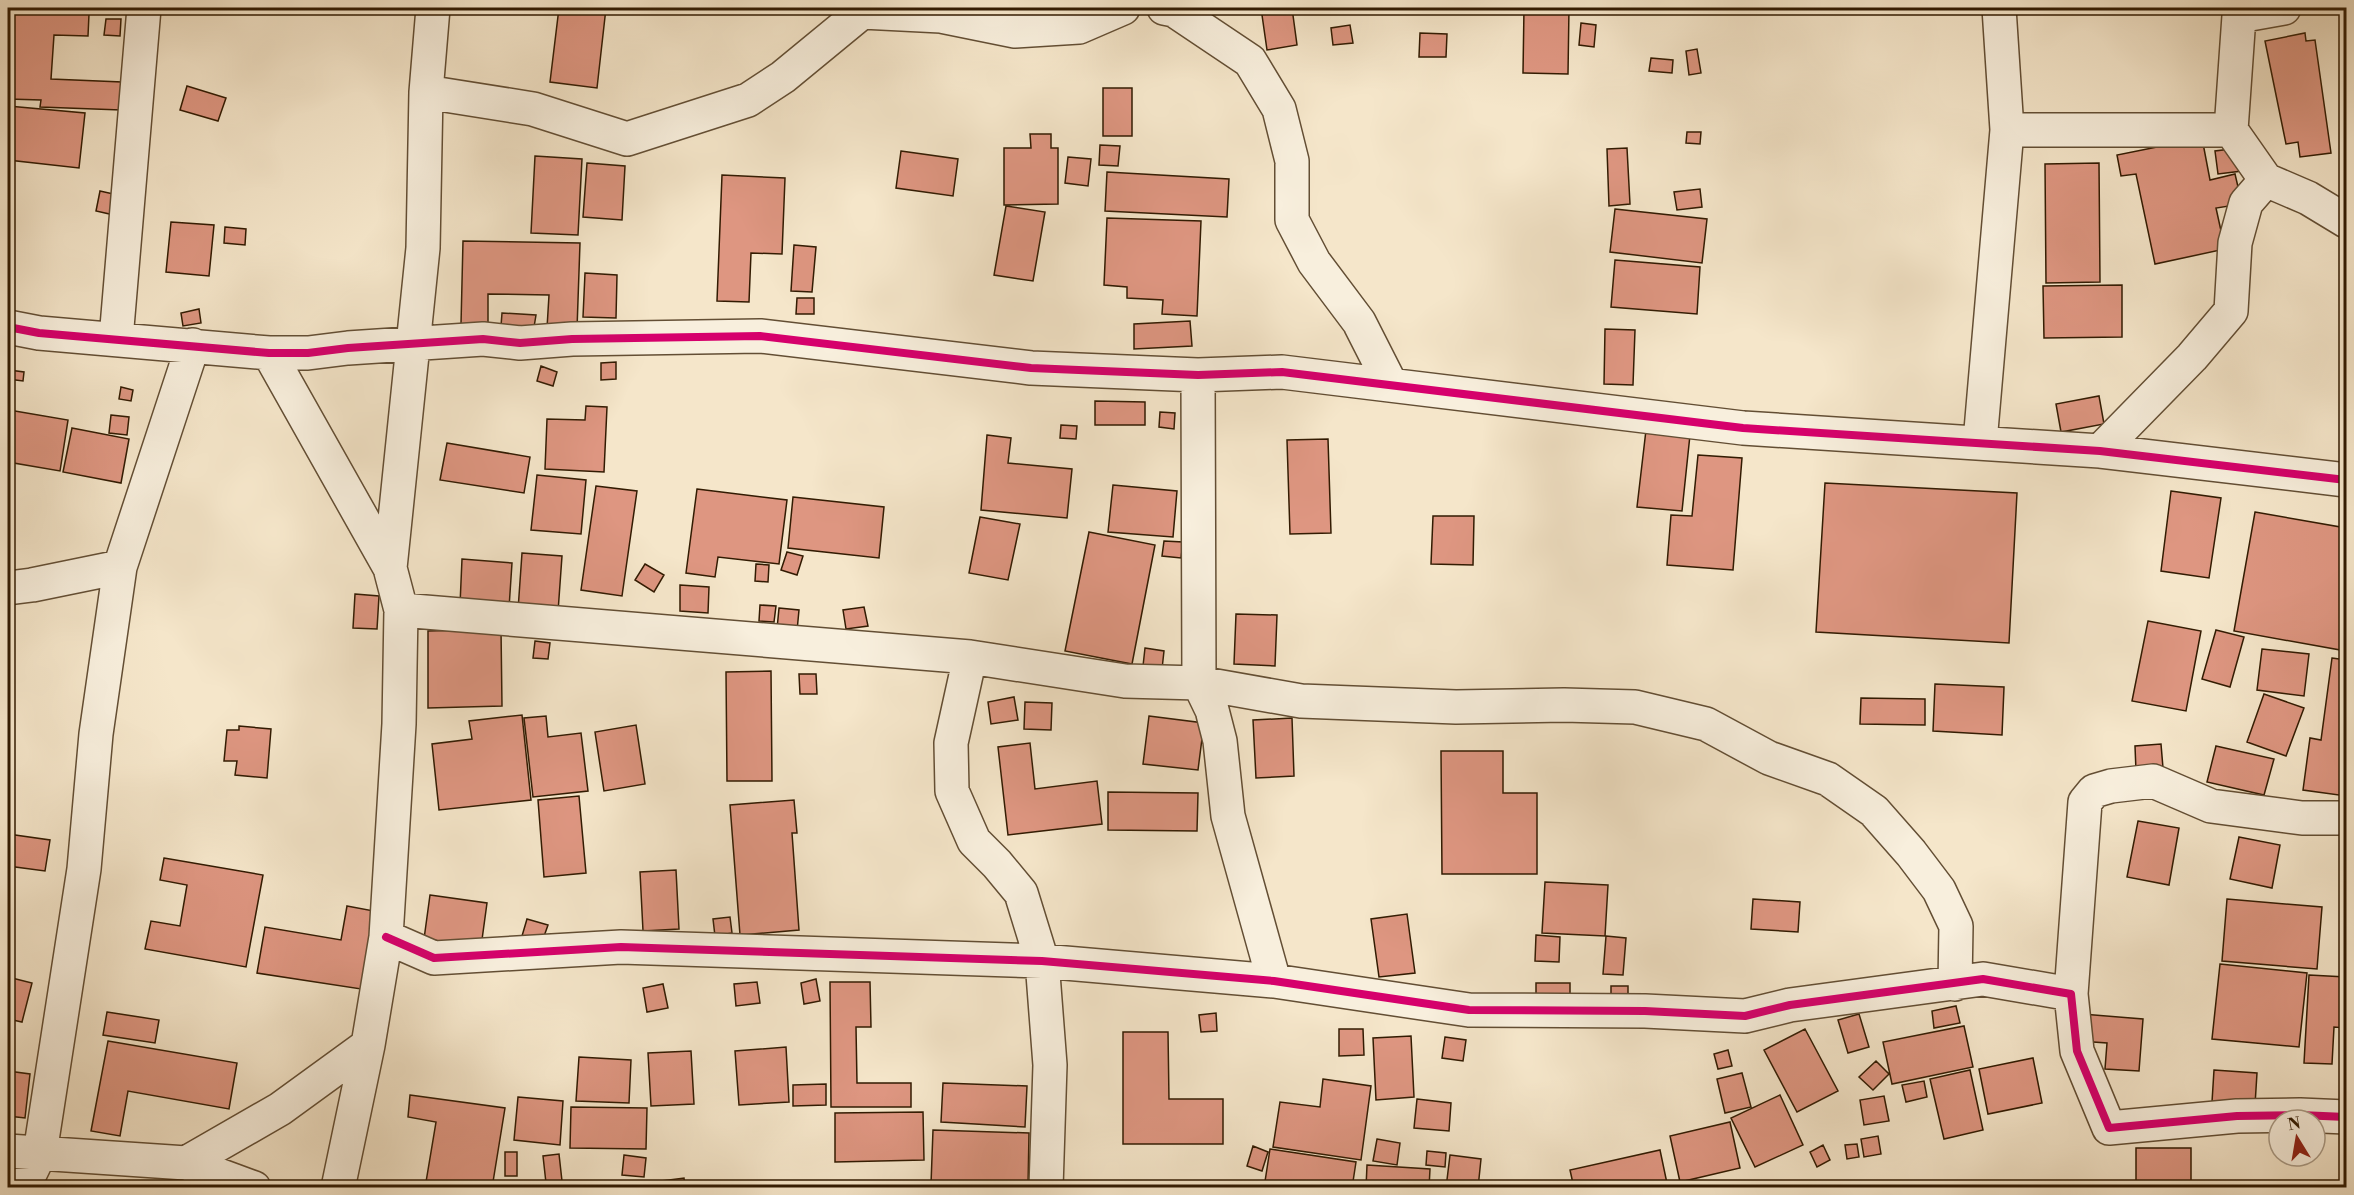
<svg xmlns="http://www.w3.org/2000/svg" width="2354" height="1195" font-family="'Libre Bodoni',serif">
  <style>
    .building { fill: #de9681; stroke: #321b02; stroke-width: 1.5 }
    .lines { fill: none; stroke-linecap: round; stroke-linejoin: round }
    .minor-casing { stroke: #634e34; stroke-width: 36 }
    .minor { stroke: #f8efdd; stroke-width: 33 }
    .cycleway-casing { stroke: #f8efdd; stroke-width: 11 }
    .cycleway { stroke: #d6006c; stroke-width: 8 }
  </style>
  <rect width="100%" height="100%" fill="#f5e6ca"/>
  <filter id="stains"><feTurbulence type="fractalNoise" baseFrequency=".00333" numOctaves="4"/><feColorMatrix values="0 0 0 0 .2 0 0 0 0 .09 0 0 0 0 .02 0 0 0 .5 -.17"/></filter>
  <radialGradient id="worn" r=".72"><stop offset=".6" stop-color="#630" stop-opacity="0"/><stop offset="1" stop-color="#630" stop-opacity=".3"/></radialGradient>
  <path class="building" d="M8,8H55L54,12L89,14L88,36L54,35L51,79L122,82L121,110L40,107L41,100L8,99Z
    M479,8H503V12H479Z
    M559,8H606L597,88L550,82Z
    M1261,8H1292L1297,45L1267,50Z
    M1420,8H1451V12L1420,13Z
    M1524,8H1569L1568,74L1523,73Z
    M106,19H121L120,36L104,35Z
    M1581,23L1596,25L1594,47L1579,45Z
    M1350,25L1353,43L1333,45L1331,28Z
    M1420,33L1447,34L1446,57H1419Z
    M2305,33L2306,41L2315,40L2331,153L2300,157L2298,142L2286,144L2265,41Z
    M1697,49L1701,73L1689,75L1686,51Z
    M1651,58L1673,60L1672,73L1649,71Z
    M187,86L226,98L218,121L180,110Z
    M1103,88H1132V136H1103Z
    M8,106L85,113L79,168L8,160Z
    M1687,132H1701L1700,144L1686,143Z
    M1030,134H1051V148H1058V204L1004,205V148H1031Z
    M2202,138L2210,180L2235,174L2242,204L2216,208L2225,249L2155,264L2136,174L2121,176L2117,155Z
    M1100,145L1120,146L1118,166L1099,165Z
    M1627,148L1630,204L1609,206L1607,149Z
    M2239,148L2242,171L2218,174L2215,151Z
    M901,151L958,159L953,196L896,188Z
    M535,156L582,159L578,235L531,233Z
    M1068,157L1091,159L1088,186L1065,183Z
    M587,163L625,166L622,220L583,217Z
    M2099,163L2100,282L2046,283L2045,164Z
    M1107,172L1229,179L1227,217L1105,211Z
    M722,175L785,178L782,254L751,253L749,302L717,301Z
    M1700,189L1702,207L1677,210L1674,192Z
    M100,191L118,195L114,215L96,211Z
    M1006,206L1045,212L1033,281L994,275Z
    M1615,209L1707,219L1702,263L1610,252Z
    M1107,218L1201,221L1197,316L1162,314L1163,300L1127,298V287L1104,285Z
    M171,222L214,225L209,276L166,272Z
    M225,227L246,229L245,245L224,243Z
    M463,241L580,243L577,329L547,328L549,295L488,294V325L461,324Z
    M794,245L816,247L812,292L791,291Z
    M1615,260L1700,267L1697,314L1611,307Z
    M585,273L617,275L616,318L583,317Z
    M2122,285V337L2044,338L2043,286Z
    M797,298H814V314H796Z
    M199,309L201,323L183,326L181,313Z
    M502,313L536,315L534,327L501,326Z
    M1190,321L1192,346L1134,349V324Z
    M1605,329L1635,330L1633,385L1604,384Z
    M616,362V379L601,380V363Z
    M541,366L557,372L553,386L537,381Z
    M9,370L24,372L23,381L8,379Z
    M121,387L133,390L131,401L119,399Z
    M2099,396L2104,424L2061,432L2056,404Z
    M1095,401L1145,402V425H1095Z
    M586,406L607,407L604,472L545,469L547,419L585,420Z
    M9,410L68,420L60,471L8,462Z
    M1160,412L1175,413L1174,429L1159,427Z
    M111,415L129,417L127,435L109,433Z
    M1061,425L1077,426L1076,439L1060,438Z
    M72,428L129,439L121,483L63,472Z
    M1646,430L1690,435L1682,511L1637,507Z
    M987,435L1011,438L1008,463L1072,469L1067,518L981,510Z
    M1328,439L1331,533L1290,534L1287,440Z
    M447,443L530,457L524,493L440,480Z
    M1698,455L1742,458L1733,570L1667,565L1671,515L1692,516Z
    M537,475L586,480L581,534L531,530Z
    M1825,483L2017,493L2009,643L1816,632Z
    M1113,485L1177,491L1173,537L1108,532Z
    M596,486L637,491L622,596L581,590Z
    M697,489L787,500L779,564L718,557L715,577L686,573Z
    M2171,491L2221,498L2209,578L2161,571Z
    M793,497L884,507L879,558L788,548Z
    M2255,512L2346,528V651L2234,631Z
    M1433,516H1474L1473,565L1431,564Z
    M980,517L1020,524L1008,580L969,573Z
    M1089,532L1155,545L1132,664L1065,651Z
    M1164,541L1183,542L1181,558L1162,556Z
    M787,552L803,556L797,575L781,570Z
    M522,553L562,556L558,612L518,610Z
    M462,559L512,563L509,608L460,605Z
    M645,564L664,575L654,592L635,580Z
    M756,564L769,565L768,582L755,581Z
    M680,585L709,587L708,613L680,611Z
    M355,594L379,596L377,629L353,628Z
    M760,605L776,606L774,622L759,621Z
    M864,607L868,626L846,629L843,610Z
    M779,608L799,610L797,631L777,629Z
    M1236,614L1277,615L1275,666L1234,664Z
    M2148,621L2201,631L2186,711L2132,701Z
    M501,629L502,706L428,708V631Z
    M2216,630L2244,637L2230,687L2202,679Z
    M535,641L550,643L548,659L533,658Z
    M1145,648L1164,651L1162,669L1143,666Z
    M2262,649L2309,654L2304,696L2257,690Z
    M2332,658L2346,660V796L2303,790L2310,738L2321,740Z
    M771,671L772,781H727L726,672Z
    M799,674H816L817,694H800Z
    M1935,684L2004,687L2002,735L1933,731Z
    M2264,694L2304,708L2286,756L2247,742Z
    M1014,697L1018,720L991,724L988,702Z
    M1861,698L1925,699V725L1860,724Z
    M1025,702L1052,703L1051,730L1024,729Z
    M522,715L531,800L439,810L432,744L472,739L469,721Z
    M546,716L548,737L581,733L588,791L533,797L524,718Z
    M1149,716L1204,723L1198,770L1143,764Z
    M1292,718L1294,776L1256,778L1253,720Z
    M636,725L645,784L604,791L595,732Z
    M239,726L271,729L267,778L235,775L237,761H224L227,730H239Z
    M1030,743L1035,789L1097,781L1102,824L1008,835L998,747Z
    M2161,744L2163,768L2136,771L2135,746Z
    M2216,746L2274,759L2264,795L2207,782Z
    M1441,751H1503V793H1537V874H1442Z
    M1108,792L1198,793L1197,831L1108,830Z
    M579,796L586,873L544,877L538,800Z
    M794,800L797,833H792L799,930L740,935L730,805Z
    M2138,821L2179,828L2169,885L2127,877Z
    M8,834L50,840L45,871L8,866Z
    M2239,837L2280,845L2272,888L2230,879Z
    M164,858L263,875L246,967L145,949L151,921L180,926L187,885L160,880Z
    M676,870L679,929L643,931L640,872Z
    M1545,882L1608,885L1605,936L1542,933Z
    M430,895L487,903L481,947L424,939Z
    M1753,899L1800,902L1798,932L1751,929Z
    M2227,899L2322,907L2317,969L2222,961Z
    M347,906L374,911L361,989L257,973L265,927L341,940Z
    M1407,914L1415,973L1379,977L1371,919Z
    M730,917L732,933L715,936L713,919Z
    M527,919L548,925L542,942L522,936Z
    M1536,935L1560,937L1559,962L1535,961Z
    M1606,936L1626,938L1623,975L1603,974Z
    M2220,964L2307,973L2299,1047L2212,1039Z
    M2309,975L2346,977V1028L2334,1027L2332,1064L2304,1063Z
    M8,977L32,983L22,1022L8,1019Z
    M816,979L820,1001L804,1004L801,983Z
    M757,982L760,1003L736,1006L734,984Z
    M830,982H870L871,1027H856L857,1083H911V1107H831Z
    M1536,983H1570V1002H1536Z
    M663,984L668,1008L647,1012L643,988Z
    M1611,986H1628V1003H1611Z
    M1956,1006L1960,1023L1934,1028L1932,1011Z
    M107,1012L159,1020L155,1043L103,1035Z
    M1216,1013L1217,1031L1201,1032L1199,1015Z
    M1859,1014L1869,1047L1848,1053L1838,1020Z
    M2082,1014L2143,1019L2139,1071L2105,1069L2107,1043L2079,1041Z
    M1964,1026L1973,1067L1892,1084L1883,1042Z
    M1339,1029H1363L1364,1055L1339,1056Z
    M1805,1029L1838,1091L1797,1112L1764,1050Z
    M1123,1032H1168L1169,1099H1223V1144H1123Z
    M1411,1036L1414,1097L1376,1100L1373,1038Z
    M1445,1037L1466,1040L1463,1061L1442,1058Z
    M108,1041L237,1063L229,1109L128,1091L120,1136L91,1131Z
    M786,1047L789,1102L739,1105L735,1051Z
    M1728,1050L1732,1066L1718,1069L1714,1054Z
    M691,1051L694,1104L651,1106L648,1053Z
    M579,1057L631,1060L629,1103L576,1101Z
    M2033,1058L2042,1103L1988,1114L1979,1069Z
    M1876,1061L1889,1074L1873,1090L1859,1077Z
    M1970,1070L1983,1130L1944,1139L1930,1079Z
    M2214,1070L2257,1073L2255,1105L2212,1102Z
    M8,1071L30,1074L25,1118L8,1116Z
    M1742,1073L1751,1107L1725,1113L1717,1079Z
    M1323,1079L1371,1086L1361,1160L1273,1147L1280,1102L1320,1107Z
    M1924,1081L1927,1097L1906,1102L1902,1085Z
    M943,1083L1027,1086L1025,1127L941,1122Z
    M826,1084V1105L793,1106V1085Z
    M410,1095L505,1108L492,1188H425L436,1122L408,1117Z
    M1780,1095L1803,1145L1755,1167L1731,1118Z
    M1884,1096L1889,1121L1864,1125L1860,1100Z
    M518,1097L563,1101L560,1145L514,1140Z
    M1417,1099L1451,1103L1449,1131L1414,1128Z
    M571,1107L647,1108L646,1149L570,1148Z
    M923,1112L924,1160L835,1162V1113Z
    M1730,1122L1740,1168L1680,1182L1670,1136Z
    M933,1130L1029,1133L1028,1186L931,1184Z
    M1878,1136L1881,1154L1864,1157L1861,1139Z
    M1377,1139L1400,1143L1397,1165L1373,1161Z
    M1857,1144L1859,1157L1847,1159L1845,1145Z
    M1823,1145L1830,1160L1817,1167L1810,1152Z
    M1253,1146L1268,1152L1262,1171L1247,1166Z
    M2136,1148H2191V1184H2136Z
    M1270,1149L1356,1162L1352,1188H1264Z
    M1660,1150L1668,1188H1574L1570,1170Z
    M1427,1151L1446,1153L1445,1167L1426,1165Z
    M505,1152H517V1176H505Z
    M559,1154L562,1181L546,1183L543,1156Z
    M624,1155L646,1158L644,1177L622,1175Z
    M1450,1155L1481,1159L1478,1188H1446Z
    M1367,1165L1430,1169L1429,1188H1366Z
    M684,1178L685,1188H646V1183Z"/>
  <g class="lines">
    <g class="minor-casing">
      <path id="minor" d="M1164,8L1174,10L1250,61L1279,109L1292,161V220L1314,262L1359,322L1391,385
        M2242,8L2239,16L2231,130L2266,180L2308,198L2346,221
        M2239,16L2284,8
        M426,92L533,109L627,139L748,100L783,77L862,12L941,16L1015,31L1079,27L1123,8
        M2007,130H2231
        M8,327L39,333L269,353H308L348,348L483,339L520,343L572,339L760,336L1031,368L1198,375L1282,372L1743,428L2100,451L2346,480
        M116,339L144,8
        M269,353L390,568L401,610L399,724L386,937L368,1045L338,1188
        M1198,375L1199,683L1212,710L1220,741L1228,816L1274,981
        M1980,442L2007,130L1999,8
        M2100,451L2192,357L2231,311L2235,243L2246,203L2266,180
        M390,568L423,248L426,92L433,8
        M8,588L32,585L120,567
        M401,610L970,657L1125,681L1199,683L1301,701L1456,707L1564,705L1635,707L1706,724L1769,758L1828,779L1874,811L1911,853L1939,890L1956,926L1955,984
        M970,657L951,743L952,791L974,841L997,864L1021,893L1042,961L1050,1065L1046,1188
        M386,937L434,958L621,947L1042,961L1274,981L1469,1010L1645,1011L1745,1016L1790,1005L1983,979L2071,994L2077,1051L2109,1128L2237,1116L2300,1115L2346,1117
        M2071,994L2085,802L2094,791L2111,786L2153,781L2211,806L2302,818H2346
        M8,1151L186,1163L254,1188
        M186,1163L280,1109L368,1045
        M23,1188L40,1153L84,869L96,734L120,567L193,345"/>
    </g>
    <use href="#minor" class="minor"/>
    <g class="cycleway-casing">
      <path id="cycleway" d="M8,327L39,333L269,353H308L348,348L483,339L520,343L572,339L760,336L1031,368L1198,375L1282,372L1743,428L2100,451L2346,480
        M386,937L434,958L621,947L1042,961L1274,981L1469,1010L1645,1011L1745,1016L1790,1005L1983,979L2071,994L2077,1051L2109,1128L2237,1116L2300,1115L2346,1117"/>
    </g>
    <use href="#cycleway" class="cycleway"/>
  </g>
  <rect width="2354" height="1195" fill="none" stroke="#f5e6ca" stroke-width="30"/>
  <rect x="9" y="9" width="2336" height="1177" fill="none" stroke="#321b02" stroke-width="3"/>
  <rect x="15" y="15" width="2324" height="1165" fill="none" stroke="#321b02" stroke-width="1.5"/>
  <g transform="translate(2297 1138) rotate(349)"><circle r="28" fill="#f8efdd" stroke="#a99a85" stroke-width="1.5"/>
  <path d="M0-4.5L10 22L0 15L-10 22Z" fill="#8f2418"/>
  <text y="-9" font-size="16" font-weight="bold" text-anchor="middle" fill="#321b02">N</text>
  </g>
  <rect width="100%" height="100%" filter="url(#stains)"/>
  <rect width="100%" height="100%" fill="url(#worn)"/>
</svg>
